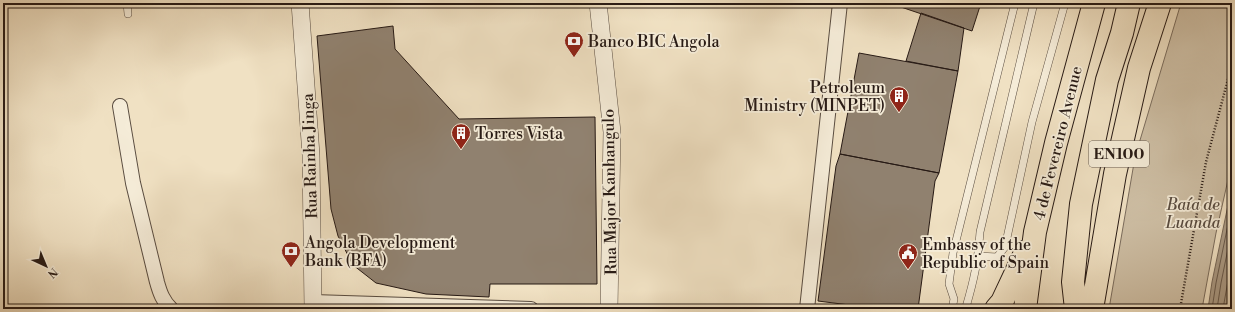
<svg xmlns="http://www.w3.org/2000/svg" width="1235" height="312" font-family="'Libre Bodoni',serif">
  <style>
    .green { fill: #cebfa5; stroke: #7a6c5d }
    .water { fill: #ac9d88; stroke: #77695a }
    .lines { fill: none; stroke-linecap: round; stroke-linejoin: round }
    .shore { stroke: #6a5c4e; stroke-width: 1 }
    .building { fill: #90816f; stroke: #271a15 }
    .service-casing { stroke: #594c40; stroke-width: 8 }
    .minor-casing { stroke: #594c40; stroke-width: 16 }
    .tertiary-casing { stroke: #594c40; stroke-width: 18 }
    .primary-casing { stroke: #271a15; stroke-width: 24 }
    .path { stroke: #271a15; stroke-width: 2.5; stroke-dasharray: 1 2; stroke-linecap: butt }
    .service { stroke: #f5ecd8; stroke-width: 7 }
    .minor { stroke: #f5ecd8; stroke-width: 14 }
    .tertiary { stroke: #f5ecd8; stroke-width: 17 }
    .primary { stroke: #f0e1c3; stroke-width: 22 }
    .labels { text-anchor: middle; stroke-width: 3.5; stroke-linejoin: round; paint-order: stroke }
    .shield { fill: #f5ecd8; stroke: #655950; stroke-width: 1 }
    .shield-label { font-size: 15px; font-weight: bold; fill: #271a15 }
    .poi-label { font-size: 16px; fill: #271a15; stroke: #f5ecd8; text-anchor: start }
    .street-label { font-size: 16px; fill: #271a15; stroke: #f5ecd8 }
    .park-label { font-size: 16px; font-style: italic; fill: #594c40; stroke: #f5ecd8 }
  </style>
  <rect width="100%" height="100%" fill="#f0e1c3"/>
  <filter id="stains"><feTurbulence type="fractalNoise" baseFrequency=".005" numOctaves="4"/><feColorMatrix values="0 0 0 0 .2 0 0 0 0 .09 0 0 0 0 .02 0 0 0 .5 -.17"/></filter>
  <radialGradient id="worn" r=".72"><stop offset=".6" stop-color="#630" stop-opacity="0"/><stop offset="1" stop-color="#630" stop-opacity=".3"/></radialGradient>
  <path class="green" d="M1181,3H1232V162L1216,233L1202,309H1109L1135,157Z"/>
  <path class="water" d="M1232,186V309H1208L1212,282Z"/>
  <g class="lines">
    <path class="shore" d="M1212,309L1216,283L1232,205
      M1217,309L1221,283L1232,229
      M1223,309L1232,258"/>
  </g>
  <path class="building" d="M892,3H981L972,31L892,4Z
    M921,13L964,28L958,71L906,61Z
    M393,26L395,49L459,119L595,117L597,284H490L489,297L426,294L376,283L353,265L338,236L331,209L317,36Z
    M859,53L958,71L939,173L840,154Z
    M840,154L939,173L935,181L918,309H881L818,301L836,166Z"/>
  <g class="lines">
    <g class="service-casing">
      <path id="service" d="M127,3L128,14
        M978,256L997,257L1005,247L1032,122L1065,3
        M966,307C974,280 978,261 980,232L1034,3
        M952,309L954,299L949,284L953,253L1015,3
        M960,309L966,307L978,309"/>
    </g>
    <g class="minor-casing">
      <path id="minor" d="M120,106L133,183L157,282C160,293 163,301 171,309
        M313,302L531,309
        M807,309L840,3"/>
    </g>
    <g class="tertiary-casing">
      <path id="tertiary" d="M300,3L311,155L313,309
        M598,3L612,132L609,309"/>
    </g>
    <g class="primary-casing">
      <path id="primary" d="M996,309L1002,302L1026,251
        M1025,309L1035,232L1056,143L1094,3
        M1076,309L1073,282L1081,204L1107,80L1122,33L1129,3
        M1092,309L1115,174L1139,68L1160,3"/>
    </g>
    <path class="path" d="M1180,309L1206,162L1232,64"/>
    <use href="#service" class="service"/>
    <use href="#minor" class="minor"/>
    <use href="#tertiary" class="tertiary"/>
    <use href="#primary" class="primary"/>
  </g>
  <defs>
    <g id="bank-pin" transform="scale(1)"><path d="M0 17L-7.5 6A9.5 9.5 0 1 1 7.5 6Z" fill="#8f2418" stroke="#f5ecd8"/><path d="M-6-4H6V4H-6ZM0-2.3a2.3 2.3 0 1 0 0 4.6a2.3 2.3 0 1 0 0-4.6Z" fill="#fff"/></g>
    <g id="building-pin" transform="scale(1)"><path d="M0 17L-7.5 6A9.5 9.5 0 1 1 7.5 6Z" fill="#8f2418" stroke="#f5ecd8"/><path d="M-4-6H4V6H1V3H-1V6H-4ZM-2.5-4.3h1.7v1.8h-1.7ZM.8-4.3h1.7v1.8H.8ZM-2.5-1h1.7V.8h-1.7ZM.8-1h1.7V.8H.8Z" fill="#fff"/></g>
    <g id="civic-pin" transform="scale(1)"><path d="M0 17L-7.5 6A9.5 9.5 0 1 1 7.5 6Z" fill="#8f2418" stroke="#f5ecd8"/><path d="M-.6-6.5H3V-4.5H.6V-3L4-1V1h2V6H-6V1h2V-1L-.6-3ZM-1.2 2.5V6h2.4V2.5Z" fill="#fff"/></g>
  </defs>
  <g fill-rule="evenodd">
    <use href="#bank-pin" x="574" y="41"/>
    <use href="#building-pin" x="899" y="96"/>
    <use href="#building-pin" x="461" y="133"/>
    <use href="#bank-pin" x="291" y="251"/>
    <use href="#civic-pin" x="908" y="253"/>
  </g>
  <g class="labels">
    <rect class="shield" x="1089" y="141" width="60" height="26" rx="3"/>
    <g class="shield-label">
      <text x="1119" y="159">EN100</text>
    </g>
    <g class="poi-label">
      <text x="588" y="47">Banco BIC Angola</text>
      <text x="885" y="93" text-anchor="end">Petroleum<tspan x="885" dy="18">Ministry (MINPET)</tspan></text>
      <text x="475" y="139">Torres Vista</text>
      <text x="305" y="248">Angola Development<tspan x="305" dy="18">Bank (BFA)</tspan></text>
      <text x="922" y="250">Embassy of the<tspan x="922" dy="18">Republic of Spain</tspan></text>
    </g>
    <g class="street-label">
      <text transform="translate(1057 143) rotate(-76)" y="6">4 de Fevereiro Avenue</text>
      <text transform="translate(309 156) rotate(-92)" y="6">Rua Rainha Jinga</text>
      <text transform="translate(609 192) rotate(-91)" y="6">Rua Major Kanhangulo</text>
    </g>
    <g class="park-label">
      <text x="1193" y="210">Baía de<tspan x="1193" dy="18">Luanda</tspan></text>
    </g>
  </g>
  <rect width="1235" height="312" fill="none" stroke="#f0e1c3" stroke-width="16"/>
  <rect x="4" y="4" width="1227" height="304" fill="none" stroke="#271a15" stroke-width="2"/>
  <rect x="8" y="8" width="1219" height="296" fill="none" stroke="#271a15"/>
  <g transform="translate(46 266) rotate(136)" stroke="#f5ecd8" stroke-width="3" paint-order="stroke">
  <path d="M0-3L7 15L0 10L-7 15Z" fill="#271a15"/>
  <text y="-6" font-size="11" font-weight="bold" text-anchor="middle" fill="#271a15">N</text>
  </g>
  <rect width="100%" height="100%" filter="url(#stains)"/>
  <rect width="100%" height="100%" fill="url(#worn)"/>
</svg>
